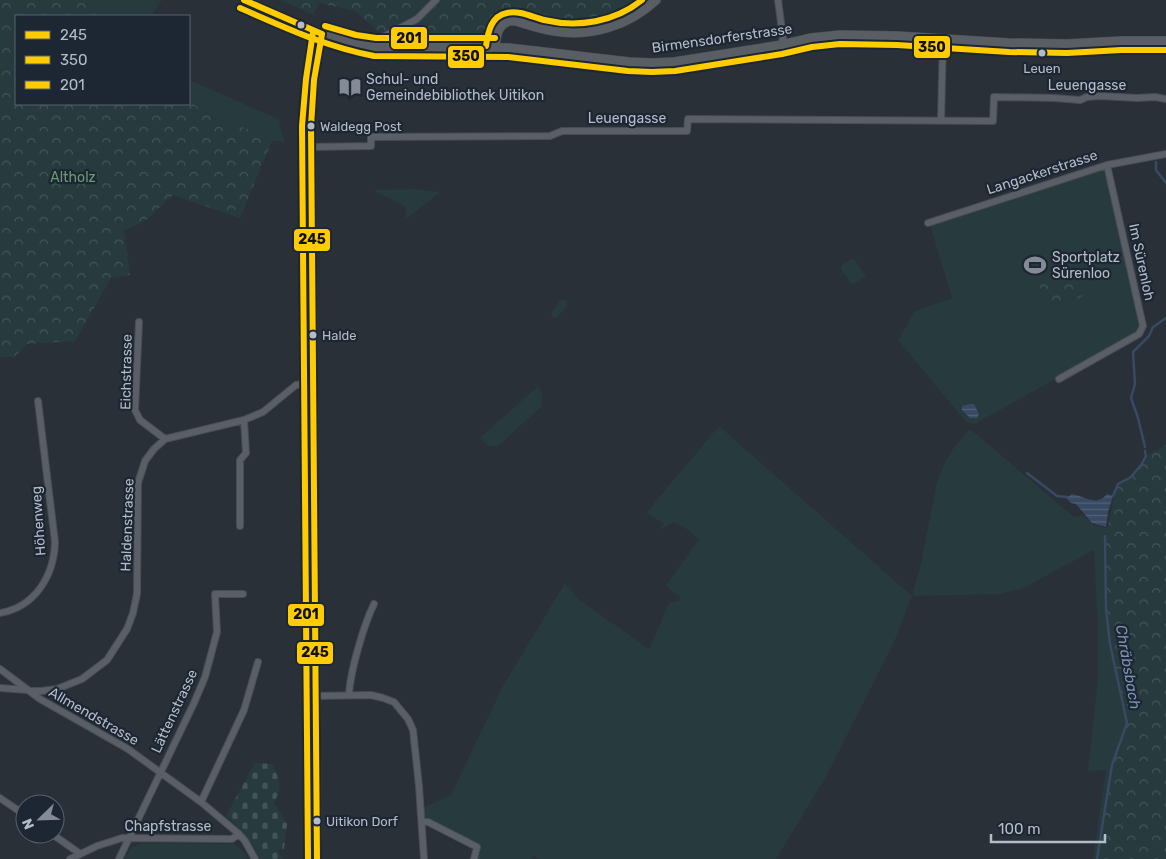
<svg xmlns="http://www.w3.org/2000/svg" width="1166" height="859" font-family="Rubik,sans-serif">
  <style>
    .grass { fill: #273a3e }
    .forest { fill: url(#forest-crowns) }
    .cemetery { fill: url(#cemetery-stones) }
    .water { fill: url(#water-rules) }
    .lines { fill: none; stroke-linecap: round; stroke-linejoin: round }
    .stream { stroke: #384963; stroke-width: 2.5 }
    .street-casing { stroke: #484c53; stroke-width: 8 }
    .secondary-casing { stroke: #484c53; stroke-width: 10 }
    .street { stroke: #5a5e66; stroke-width: 6 }
    .secondary { stroke: #595d64; stroke-width: 9 }
    .bus-1-casing { stroke: #1d2633; stroke-width: 10 }
    .bus-2-casing { stroke: #1d2633; stroke-width: 10 }
    .bus-3-casing { stroke: #1d2633; stroke-width: 10 }
    .bus-1 { stroke: #fc0; stroke-width: 6 }
    .bus-2 { stroke: #fc0; stroke-width: 6 }
    .bus-3 { stroke: #fc0; stroke-width: 6 }
    .bus-dot { fill: #b4bcc9; stroke: #1d2633; stroke-width: 2 }
    .labels { text-anchor: middle; stroke-width: 4.5; stroke-linejoin: round; paint-order: stroke }
    .bus-label { font-size: 13px; fill: #b4bcc9; stroke: #1d2633; text-anchor: start }
    .street-label { font-size: 14px; fill: #b4bcc9; stroke: #1d2633 }
    .poi-label { font-size: 14px; fill: #b4bcc9; stroke: #1d2633; text-anchor: start }
    .park-label { font-size: 14px; fill: #6b9a76; stroke: #1d2633 }
    .water-label { font-size: 15px; font-style: italic; fill: #7c92b1; stroke: #1d2633 }
    .line-badge { stroke: #1d2633; stroke-width: 2 }
    .pale-badge-label { font-size: 14px; text-anchor: middle; font-weight: bold; fill: #111 }
  </style>
  <defs>
    <pattern id="forest-crowns" width="20" height="18" patternUnits="userSpaceOnUse" patternTransform="scale(1.25)"><rect width="20" height="18" fill="#273a3e"/><path d="M2 6a3 3 0 1 1 6 0M12 15a3 3 0 1 1 6 0" fill="none" stroke="#445559"/></pattern>
    <pattern id="cemetery-stones" width="16" height="16" patternUnits="userSpaceOnUse" patternTransform="scale(1.25)"><rect width="16" height="16" fill="#273a3e"/><path d="M2 7V4a2 2 0 0 1 4 0v3zM10 15v-3a2 2 0 0 1 4 0v3z" fill="#445559"/></pattern>
    <pattern id="water-rules" width="6" height="5" patternUnits="userSpaceOnUse" patternTransform="scale(1.25)"><rect width="6" height="5" fill="#384963"/><path d="M0 2.5h6" fill="none" stroke="#526178"/></pattern>
  </defs>
  <rect width="100%" height="100%" fill="#2a3038"/>
  <path class="grass" d="M88,0H162L151,16H103Z
    M189,80L279,119L281,130L285,142L259,139L260,134L208,114L189,101Z
    M1099,170L1103,171L1106,174L1141,326L1138,333L975,424L966,422L898,340L915,311L952,298L930,225Z
    M414,189L440,192L405,220L406,207L373,190Z
    M853,258L866,276L852,285L841,269L842,265Z
    M560,300H566L567,306L557,318H552L551,314Z
    M538,386L542,394V406L498,446H488L480,438Z
    M719,426L912,596L921,564L937,482L944,464L953,449L970,429L1074,517L1083,515L1093,525L1106,528V609L1110,644L1127,723L1112,765L1097,859H1093L1106,770L1088,771L1098,678V630L1094,550L1024,588L1000,594L912,596L894,642L827,775L776,859H540L534,855L530,859H474L477,847L422,822L421,809L451,795L503,686L565,583L578,599L649,649L669,603L679,601L680,597L666,586L699,539L684,527L674,522L662,529L661,528L663,524L660,521L646,513Z
    M145,843L234,844L240,848L248,859H124L132,847Z"/>
  <path class="forest" d="M0,0H88L103,16H16V104H189V101L208,114L260,134L259,139L272,141L240,218L173,195L144,222L124,230L130,275L111,278L75,341L27,344L14,357H0Z
    M281,0H631L641,12L585,32L516,21L497,31L486,28L479,34L472,36L400,38L388,40L355,11L319,3L313,15Z
    M1079,272L1087,291L1080,298L1045,307L1039,283Z
    M1166,445V859H1097L1112,765L1127,723L1110,644L1106,609V528L1108,527L1114,497L1113,496L1118,484L1131,477L1141,465L1146,456Z"/>
  <path class="cemetery" d="M255,763L272,764C280,781 283,785 274,803L287,824L284,849L277,850L283,859H260C252,840 241,830 226,816Z"/>
  <path class="water" d="M970,404H974L979,414L977,418H970L962,410V406Z
    M1072,494C1084,496 1096,507 1107,494L1113,496L1108,512L1106,527L1092,523L1076,504L1071,503L1066,498Z"/>
  <g class="lines">
    <path class="stream" d="M1156,162V170L1166,183
      M1145,447L1138,418L1131,398L1135,384L1133,352L1149,336L1153,327L1166,318
      M1027,473L1057,496L1067,497
      M1113,496L1118,484L1131,477L1141,465L1146,456L1145,451
      M1097,859L1112,765L1127,723L1110,644L1106,609L1105,536"/>
    <g class="street-casing">
      <path id="street" d="M778,0L783,38L781,45
        M375,47L377,40L417,19L436,0
        M941,121L943,39
        M311,147L371,146V137L550,136L562,131H687L688,119L993,121L994,97L1054,98L1080,100L1087,97L1100,96L1137,98L1155,97L1166,99
        M928,223L1107,165L1166,154
        M139,322L135,410L140,420L165,439
        M1059,379L1139,334L1143,326L1107,165
        M240,526V460L246,453L244,420
        M0,613C35,607 54,576 55,542L38,401
        M0,669L40,699L128,749L201,802L239,834L245,841L255,859
        M0,688L41,691L57,689L82,679L107,660L127,629L133,613L137,594L138,483L145,461L154,449L165,439L244,420L263,412L296,385L313,383
        M349,695C350,672 364,624 374,604
        M316,696L371,695L383,698L394,702L408,719L413,730L419,786L424,859
        M0,798L25,815
        M201,802L244,710L258,662
        M422,822H428L477,847L474,859
        M52,834L79,853
        M70,859L97,846L122,838L232,839L239,834
        M119,859L194,703L205,677L217,632L215,594H243"/>
    </g>
    <g class="secondary-casing">
      <path id="secondary" d="M244,0C286,18 328,41 375,47L509,48L629,62L652,63L674,62L781,45L811,38L840,35L897,36L1009,43L1067,44L1121,41H1166
        M495,47C496,34 499,19 516,21C529,25 541,29 554,31C591,37 628,26 656,0
        M317,859L311,126C312,95 315,64 322,34"/>
    </g>
    <use href="#street" class="street"/>
    <use href="#secondary" class="secondary"/>
    <g class="bus-1-casing">
      <path id="bus-1" d="M244,0L322,34
        M317,859L311,126L314,80L322,34"/>
    </g>
    <g class="bus-2-casing">
      <path id="bus-2" d="M240,8C284,27 326,47 374,56L508,57L628,71L652,72L675,71L782,54L812,47L840,44L897,45L1009,52L1067,53L1121,50H1166"/>
    </g>
    <g class="bus-3-casing">
      <path id="bus-3" d="M325,26L356,35L376,38H495
        M486,46C488,32 491,16 507,13C519,10 532,17 544,20C578,28 615,22 642,0
        M308,859L302,126L306,79L313,32"/>
    </g>
    <use href="#bus-1" class="bus-1"/>
    <use href="#bus-2" class="bus-2"/>
    <use href="#bus-3" class="bus-3"/>
  </g>
  <defs>
    <g id="library-bare" transform="scale(1.725)"><path d="M-6-4Q-3-5.5-.7-3.5V5Q-3 3-6 4ZM6-4Q3-5.5 .7-3.5V5Q3 3 6 4Z" fill="#848b96" stroke="#1d2633" stroke-width="2.5" paint-order="stroke"/></g>
    <g id="stadium-bare" transform="scale(1.725)"><path d="M0-5a6.5 5 0 1 0 0 10a6.5 5 0 1 0 0-10ZM-3.5-1.8h7v3.6h-7Z" fill="#848b96" stroke="#1d2633" stroke-width="2.5" paint-order="stroke"/></g>
  </defs>
  <g fill-rule="evenodd">
    <use href="#library-bare" x="350" y="87"/>
    <use href="#stadium-bare" x="1035" y="265"/>
  </g>
  <g class="bus-dot">
    <circle cx="301" cy="25" r="4.5"/>
    <circle cx="1042" cy="53" r="4.5"/>
    <circle cx="311" cy="126" r="4.5"/>
    <circle cx="313" cy="335" r="4.5"/>
    <circle cx="317" cy="821" r="4.5"/>
  </g>
  <g class="labels">
    <g class="bus-label">
      <text x="1042" y="73" text-anchor="middle">Leuen</text>
      <text x="320" y="131">Waldegg Post</text>
      <text x="322" y="340">Halde</text>
      <text x="326" y="826">Uitikon Dorf</text>
    </g>
    <g class="street-label">
      <text transform="translate(722 38) rotate(-8)" y="5">Birmensdorferstrasse</text>
      <text x="1087" y="90">Leuengasse</text>
      <text x="627" y="123">Leuengasse</text>
      <text transform="translate(1042 172) rotate(-18)" y="5">Langackerstrasse</text>
      <text transform="translate(1142 262) rotate(78)" y="5">Im Sürenloh</text>
      <text transform="translate(126 372) rotate(-89)" y="5">Eichstrasse</text>
      <text transform="translate(38 521) rotate(-94)" y="5">Höhenweg</text>
      <text transform="translate(127 525) rotate(-88)" y="5">Haldenstrasse</text>
      <text transform="translate(174 711) rotate(-65)" y="5">Lättenstrasse</text>
      <text transform="translate(94 716) rotate(30)" y="5">Allmendstrasse</text>
      <text x="168" y="831">Chapfstrasse</text>
    </g>
    <g class="poi-label">
      <text x="366" y="84">Schul- und<tspan x="366" dy="16">Gemeindebibliothek Uitikon</tspan></text>
      <text x="1052" y="262">Sportplatz<tspan x="1052" dy="16">Sürenloo</tspan></text>
    </g>
    <g class="park-label">
      <text x="73" y="182">Altholz</text>
    </g>
    <g class="water-label">
      <text transform="translate(1128 667) rotate(80)" y="5">Chräbsbach</text>
    </g>
  </g>
  <g class="line-badge">
    <rect x="390" y="26" width="38" height="24" rx="5" fill="#fc0"/>
    <rect x="913" y="35" width="38" height="24" rx="5" fill="#fc0"/>
    <rect x="447" y="45" width="38" height="24" rx="5" fill="#fc0"/>
    <rect x="293" y="228" width="38" height="24" rx="5" fill="#fc0"/>
    <rect x="287" y="603" width="38" height="24" rx="5" fill="#fc0"/>
    <rect x="296" y="641" width="38" height="24" rx="5" fill="#fc0"/>
  </g>
  <g class="pale-badge-label">
    <text x="409" y="43">201</text>
    <text x="932" y="52">350</text>
    <text x="466" y="61">350</text>
    <text x="312" y="244">245</text>
    <text x="306" y="619">201</text>
    <text x="315" y="657">245</text>
  </g>
  <rect x="15" y="15" width="175" height="90" fill="#1d2633" stroke="#59626f"/>
  <rect x="25" y="31" width="25" height="8" fill="#ffcc00" stroke="#59626f"/>
  <text x="60" y="40" font-size="15" fill="#b4bcc9">245</text>
  <rect x="25" y="56" width="25" height="8" fill="#ffcc00" stroke="#59626f"/>
  <text x="60" y="65" font-size="15" fill="#b4bcc9">350</text>
  <rect x="25" y="81" width="25" height="8" fill="#ffcc00" stroke="#59626f"/>
  <text x="60" y="90" font-size="15" fill="#b4bcc9">201</text>
  <g transform="translate(40 819) rotate(247)"><circle r="24" fill="#1d2633" stroke="#59626f"/>
  <path d="M0-4L9 19L0 12L-9 19Z" fill="#848b96"/>
  <text y="-8" font-size="14" font-weight="bold" text-anchor="middle" fill="#b4bcc9">N</text>
  </g>
  <path d="M991 834v8h114v-8" fill="none" stroke="#b4bcc9" stroke-width="2.5"/>
  <text x="998" y="834" font-size="15" fill="#b4bcc9" stroke="#1d2633" stroke-width="4" paint-order="stroke">100 m</text>
</svg>
